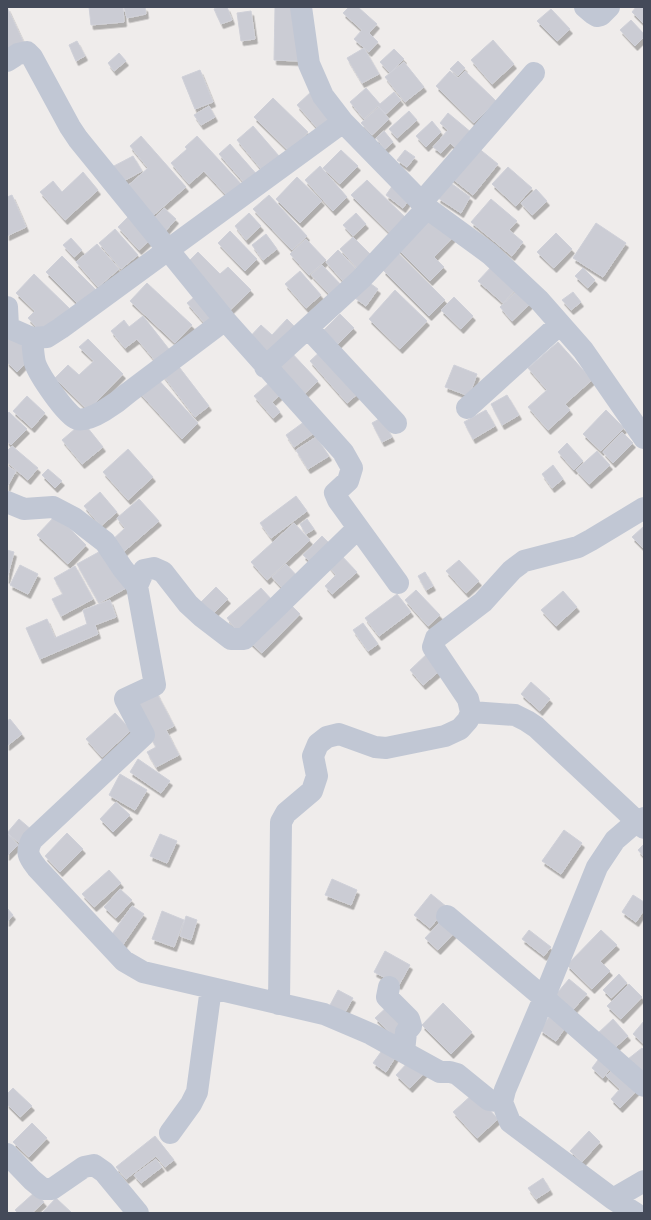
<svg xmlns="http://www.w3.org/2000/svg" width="651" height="1220" font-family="'Asap Condensed',sans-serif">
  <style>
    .building { fill: #cbccd4; stroke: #cfd0d8; filter: url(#shadow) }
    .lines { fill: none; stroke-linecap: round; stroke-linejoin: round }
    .minor { stroke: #c1c7d4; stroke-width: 22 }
  </style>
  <defs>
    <filter id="shadow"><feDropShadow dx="2.5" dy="4.5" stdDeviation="0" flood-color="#0004"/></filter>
  </defs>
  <rect width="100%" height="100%" fill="#efeceb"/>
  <path class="building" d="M7,7L27,50L7,59Z
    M89,7H123L124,22L91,25Z
    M124,7H145L146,14L127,18Z
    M218,7H227L232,20L221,24L214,9Z
    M275,7H299L298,61L274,60Z
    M349,7H358L377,24L369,33L378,42L369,52L354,39L362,30L343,13Z
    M636,7H644V24L632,12Z
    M551,9L570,29L557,41L537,21Z
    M251,11L255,39L241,41L237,13Z
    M631,20L644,34V37L635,46L620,30Z
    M493,40L514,64L492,84L471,60Z
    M77,41L85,56L76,61L69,45Z
    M364,48L379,74L362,83L347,58Z
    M394,49L404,59L390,73L380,62Z
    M119,53L126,61L114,71L108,63Z
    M458,61L465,68L458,76L450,69Z
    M404,62L424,87L405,102L385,77Z
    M200,70L213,102L195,109L182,77Z
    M450,71L458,78L465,71L496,101L474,123L436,86Z
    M366,88L380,104L394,92L401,100L386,114L378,106L364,119L350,102Z
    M313,90L336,115L319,130L297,105Z
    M273,98L308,132L290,152L254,117Z
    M209,106L215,117L201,125L194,115Z
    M379,107L389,119L372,135L361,123Z
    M409,111L417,120L397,138L389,129Z
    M448,113L472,133L467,139L498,164L473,195L444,172L461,152L450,143L441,153L433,147L448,130L440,123Z
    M432,121L441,132L426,147L416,136Z
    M253,126L279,156L262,170L237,140Z
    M384,131L393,142L385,149L376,138Z
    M141,136L186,187L148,220L122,191L148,168L130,146Z
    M197,136L244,187L230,199L204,171L189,184L171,163L187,149L185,147Z
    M230,144L259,177L248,187L219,154Z
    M341,150L358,166L340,184L323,168Z
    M405,150L415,157L407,167L397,160Z
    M133,156L142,171L120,183L112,167Z
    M320,166L347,197L333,211L305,180Z
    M508,167L532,188L516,206L492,184Z
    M83,172L98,190L65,220L40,192L53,181L62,192Z
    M297,177L322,201L300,223L276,199Z
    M367,180L410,222L395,238L351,195Z
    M448,181L470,197L461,213L438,198Z
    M393,185L410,198L403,208L386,195Z
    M536,189L547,201L532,215L521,203Z
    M12,195L26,227L7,236V197Z
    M269,195L307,236L292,250L253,209Z
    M491,199L517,221L509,230L523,242L512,256L471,222Z
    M164,208L176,219L162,235L150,223Z
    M430,212L454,236L434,257L444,267L430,281L396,247Z
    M249,213L261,226L246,240L235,226Z
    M356,213L366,224L353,236L343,225Z
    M131,214L152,238L139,250L118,227Z
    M596,223L626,243L603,277L573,258Z
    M115,229L138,255L121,269L99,243Z
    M230,231L257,259L245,271L218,243Z
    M556,233L572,249L554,268L537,252Z
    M266,234L277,249L263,260L252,245Z
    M353,237L372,256L358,269L340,249Z
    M71,238L82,250L74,257L63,245Z
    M306,239L326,260L309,275L290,254Z
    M97,244L119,269L98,287L76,262Z
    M338,250L357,270L344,282L326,262Z
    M198,252L220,274L228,267L251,290L228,312L183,267Z
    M399,254L445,300L429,316L383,270Z
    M62,256L97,291L81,307L46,272Z
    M322,265L345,289L334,299L311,275Z
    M493,265L517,288L503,303L478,281Z
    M583,268L595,280L588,288L575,276Z
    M300,271L321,295L306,308L285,284Z
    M34,274L69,308L43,334L28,318L35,311L16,293Z
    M367,281L378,289L366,306L355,298Z
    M147,283L192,325L175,343L130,301Z
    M520,288L532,302L512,321L500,307Z
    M395,290L427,321L400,349L369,319Z
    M573,292L581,302L571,310L562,300Z
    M198,294L218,317L207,326L187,303Z
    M454,297L473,316L461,329L441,310Z
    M340,314L354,328L338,344L324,330Z
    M143,316L172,353L158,364L137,339L125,348L111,331L124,320L129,327Z
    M287,319L299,331L267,363L245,342L261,325L272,335Z
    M11,335L32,356L17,372L7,362V340Z
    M88,339L123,374L88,410L55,378L68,365L79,375L94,361L79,347Z
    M558,342L592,380L565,404L570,410L548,430L528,407L547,390L528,368Z
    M323,349L361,391L347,403L310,361Z
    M289,350L318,381L301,397L272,365Z
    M176,363L209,406L195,417L162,374Z
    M454,365L477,374L469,396L445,387Z
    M155,376L198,423L182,439L138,391Z
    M270,382L281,394L272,402L280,412L273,418L254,396Z
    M507,395L519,415L502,425L491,404Z
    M27,396L45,413L32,428L13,411Z
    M486,410L495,426L473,439L464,422Z
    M606,410L624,428L601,451L583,434Z
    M9,412L27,429L11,445L7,441V414Z
    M381,418L392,437L382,442L372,423Z
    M308,419L317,431L294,447L286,435Z
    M83,422L103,447L82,464L62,440Z
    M622,432L633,443L613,463L603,452Z
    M316,437L329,456L308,469L296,450Z
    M567,443L583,461L574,470L558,452Z
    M12,446L38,468L28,480L7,462V451Z
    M128,449L153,477L128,500L103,472Z
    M597,451L610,465L589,484L576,470Z
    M553,465L563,479L552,488L542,474Z
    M7,466L16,471L7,487Z
    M48,469L62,481L55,488L42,475Z
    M100,492L117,512L101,526L84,506Z
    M296,496L307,511L271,538L260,523Z
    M139,499L159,521L121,554L110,542L125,528L117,518Z
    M56,515L86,545L68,564L37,535Z
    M307,519L314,529L306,534L300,524Z
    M294,523L310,540L267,580L251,562Z
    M644,526V549L632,537Z
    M322,536L332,546L314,565L303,555Z
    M106,548L128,587L99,603L77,564Z
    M7,550L14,552L7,579Z
    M340,554L357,572L332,594L325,586L336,575L328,565Z
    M459,560L479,581L466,593L446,571Z
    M286,564L300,579L286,592L272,577Z
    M20,565L38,574L28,594L10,585Z
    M75,566L93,599L61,616L52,599L63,594L54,578Z
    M425,572L433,586L426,590L418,576Z
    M216,587L228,599L211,616L199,604Z
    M261,588L273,601L238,632L227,618Z
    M416,590L440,615L428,626L405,600Z
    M563,591L577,607L556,626L541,610Z
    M397,594L411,612L379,636L365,618Z
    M110,600L116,617L95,625L98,634L40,659L26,628L47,619L55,638L87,624L83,610Z
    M287,601L300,614L262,653L249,641Z
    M363,623L378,644L368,651L353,630Z
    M430,651L444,667L423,685L410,670Z
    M531,682L550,699L540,711L521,694Z
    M155,690L174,726L166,730L179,755L156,767L147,752L156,747L132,702Z
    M115,713L131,730L102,757L86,739Z
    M10,719L22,734L7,746V721Z
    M138,759L170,781L161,793L130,772Z
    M120,774L147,790L135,810L109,795Z
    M116,802L130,815L113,832L100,819Z
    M19,819L33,831L22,845L7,833Z
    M564,830L582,843L561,874L542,861Z
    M7,833L18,845L7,856Z
    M67,833L83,849L60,872L45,856Z
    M160,834L177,841L167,863L150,856Z
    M644,844V857L638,850Z
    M109,870L121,883L94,907L82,894Z
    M332,879L357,890L351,905L325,895Z
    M120,889L132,900L116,918L104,907Z
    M431,894L447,907L430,928L414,915Z
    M633,895L644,902V910L636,922L622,912Z
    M132,906L144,914L122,946L110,937Z
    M7,908L13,915L7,922Z
    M162,911L184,920L174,947L152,939Z
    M186,916L197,920L191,940L180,936Z
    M442,920L455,932L438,950L425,938Z
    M529,930L551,947L544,956L522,939Z
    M601,930L617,945L600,961L610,971L592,989L567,965Z
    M385,951L410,965L399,985L374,972Z
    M619,974L627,983L611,998L603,990Z
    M569,979L587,994L570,1013L553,998Z
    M629,984L642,997L621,1019L607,1006Z
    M338,990L353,998L344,1014L329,1007Z
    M443,1003L472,1032L451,1054L422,1025Z
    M389,1005L407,1022L394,1036L375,1018Z
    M551,1014L567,1025L556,1041L540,1030Z
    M613,1019L628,1036L610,1052L596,1035Z
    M644,1021V1044L633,1034Z
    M386,1045L398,1053L386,1072L373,1063Z
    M642,1048L644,1050V1077L628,1059Z
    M601,1056L613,1065L603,1078L592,1068Z
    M411,1059L425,1072L410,1088L396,1075Z
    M617,1066L639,1088L620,1108L611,1099L620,1089L606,1076Z
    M13,1088L32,1106L20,1117L7,1104V1094Z
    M474,1093L498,1119L477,1138L453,1112Z
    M32,1123L47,1138L29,1157L13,1142Z
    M589,1131L600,1142L582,1162L570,1151Z
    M155,1136L174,1160L165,1167L156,1156L126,1179L116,1167Z
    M156,1159L162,1167L141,1183L134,1175Z
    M543,1178L550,1190L536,1199L528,1188Z
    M35,1192L44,1202L32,1213H18L15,1210Z
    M56,1198L72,1213H42Z"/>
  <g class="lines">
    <path class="minor" d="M301,7L309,64L323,96L343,122L427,208L490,254L539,300L583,350L644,438
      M585,7L592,13L597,16L601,15L609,7
      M7,61L18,54L27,52L32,57L70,127L78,139L225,320L343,452L352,468L348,481L335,493L338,500L398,583
      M421,203L534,73
      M7,307L8,326
      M7,327L32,338L47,337L61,328L343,122
      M308,328L396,423
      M32,338C33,346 33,355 35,363C39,375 66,415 77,419C90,423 119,401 128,393L225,320
      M265,367L361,279L427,208
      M467,408L560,324
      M7,502L24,509L53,507L74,518L105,542L123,569L137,586L155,685L125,699L144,735L32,840C25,853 29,857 37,868L124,961L143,972L324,1014L371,1034L440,1072H450L457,1074L489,1100L502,1102
      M137,586L144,570L154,568L163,572L188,604L201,616L231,639H244L358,528
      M471,712L515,715L527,721L536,727L644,828
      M447,916L544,998L644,1086
      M389,987L387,997L409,1019L411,1026L406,1032L404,1052
      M279,1004L281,822L286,813L312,791L317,776L313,756L318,744L327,737L339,734L375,747L386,748L445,736L460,729L468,720L471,712L468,699L433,647L436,638L483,602L512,570L524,561L578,547L591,540L644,508
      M170,1133L191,1104L197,1092L211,988
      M7,1154L32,1180L43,1189H52L84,1167L94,1165L104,1172L138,1213
      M613,1199L644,1181
      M635,1213L613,1199L510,1122L502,1102L505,1090L544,998L597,867L615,840L637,821L644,818"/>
  </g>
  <rect width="651" height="1220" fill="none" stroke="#444a59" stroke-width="16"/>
</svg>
